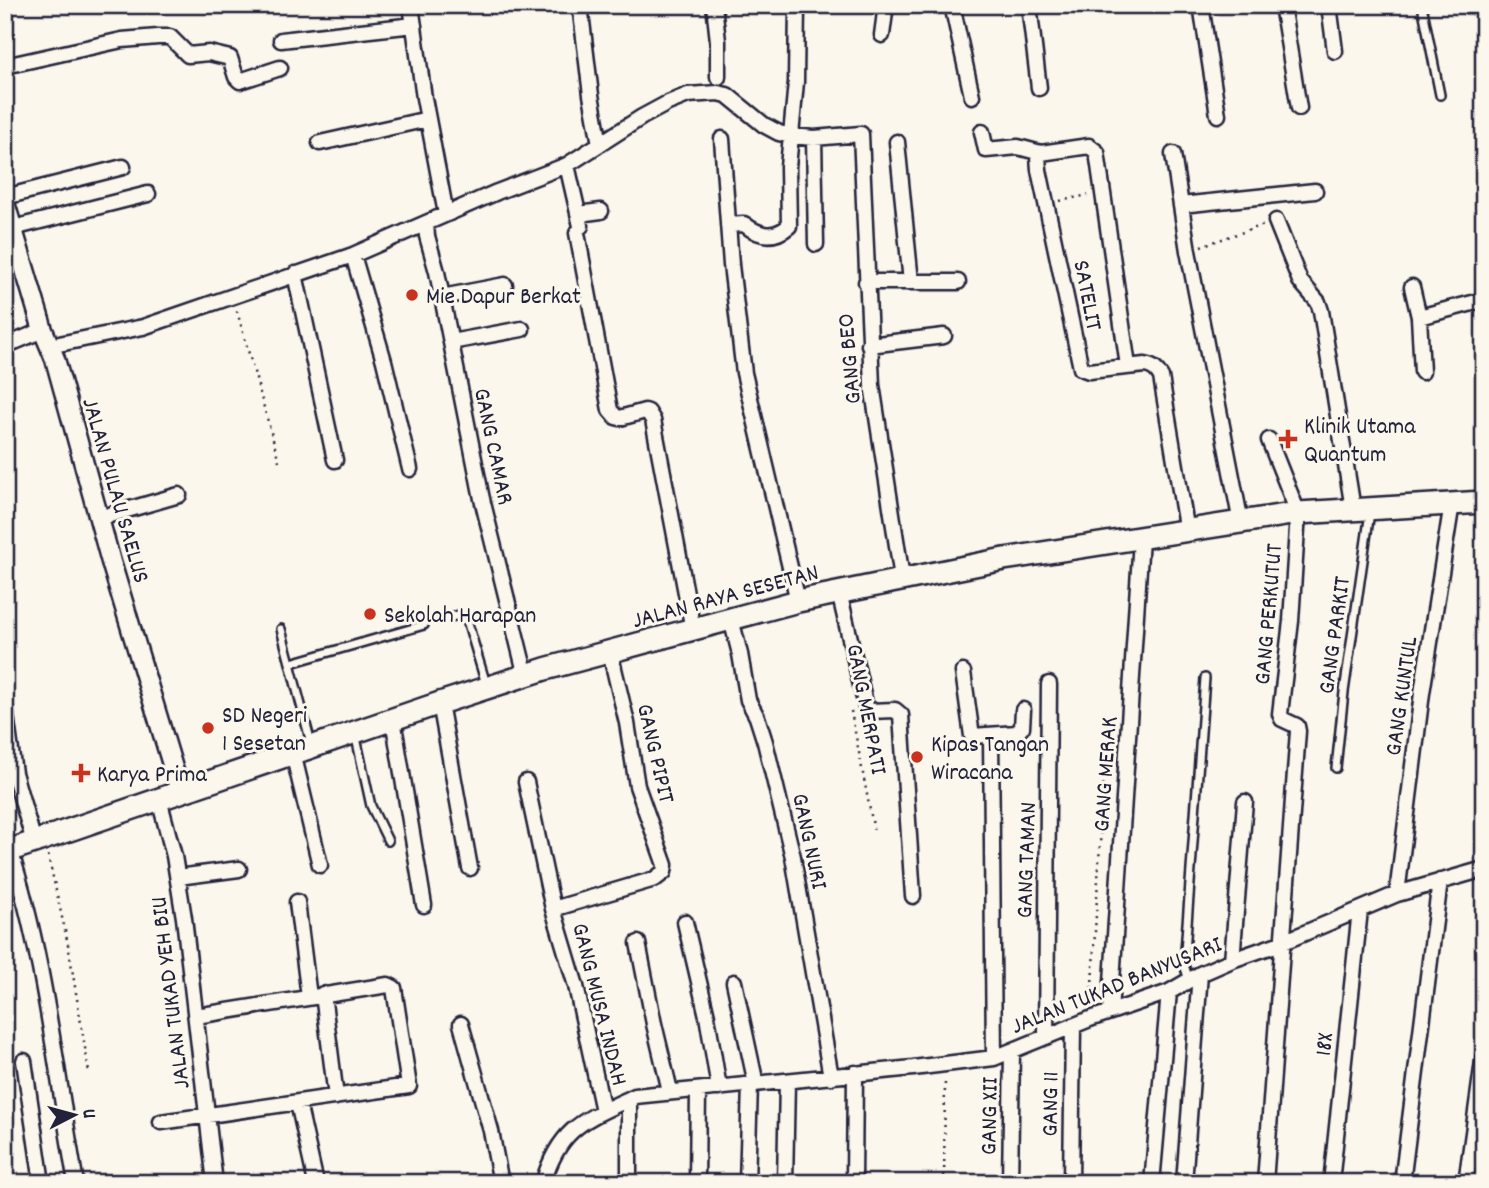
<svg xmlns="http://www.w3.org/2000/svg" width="1489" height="1188" font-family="Dekko,sans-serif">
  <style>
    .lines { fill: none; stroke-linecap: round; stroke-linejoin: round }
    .service-casing { stroke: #22223b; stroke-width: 12 }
    .minor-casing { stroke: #22223b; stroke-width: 19 }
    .tertiary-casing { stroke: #22223b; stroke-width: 23 }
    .secondary-casing { stroke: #22223b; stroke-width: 26 }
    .path { stroke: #22223b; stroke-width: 2.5; stroke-dasharray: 2 5; stroke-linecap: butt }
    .service { stroke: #fbf7ec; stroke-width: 7 }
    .minor { stroke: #fbf7ec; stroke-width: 14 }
    .tertiary { stroke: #fbf7ec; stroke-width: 18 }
    .secondary { stroke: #fbf7ec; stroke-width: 21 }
    .poi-dot { fill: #c8321e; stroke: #fbf7ec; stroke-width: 2.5 }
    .labels { text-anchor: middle; stroke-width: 6; stroke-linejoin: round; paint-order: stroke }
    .poi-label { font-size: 24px; fill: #22223b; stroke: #fbf7ec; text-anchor: start }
    .street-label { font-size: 24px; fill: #22223b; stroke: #fbf7ec }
  </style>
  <rect width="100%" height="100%" fill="#fbf7ec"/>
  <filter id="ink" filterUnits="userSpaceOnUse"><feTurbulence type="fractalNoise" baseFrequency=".0143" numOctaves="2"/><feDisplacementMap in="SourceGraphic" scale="14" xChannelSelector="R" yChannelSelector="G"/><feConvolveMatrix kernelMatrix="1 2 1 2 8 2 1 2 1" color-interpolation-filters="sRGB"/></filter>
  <g filter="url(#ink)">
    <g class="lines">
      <g class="service-casing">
        <path id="service" d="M1422,5L1440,95
          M447,618L459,615L466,617L486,684
          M281,629L311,743
          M291,663L424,625
          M355,733L371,806L388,841
          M1336,768L1344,692L1370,512
          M1189,980L1184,965L1205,678"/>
      </g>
      <g class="minor-casing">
        <path id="minor" d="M411,5L424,98L446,214
          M580,5L591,95L600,144
          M714,5L718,41V77
          M952,5L972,96
          M1029,5L1039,88
          M1201,5L1218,115
          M1282,5L1299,108
          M1329,5L1335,51
          M882,35L886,5
          M281,40L414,25
          M5,66L122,40L158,37H170L188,55L209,53L230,58L236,77L240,81L280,68
          M982,132L986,150L1018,147L1041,153L1089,146L1097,152L1128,366
          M814,138L816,244
          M722,139L731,265L744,373L798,601
          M897,142L911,282
          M320,143L428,119
          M1041,153L1038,156L1039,170L1081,368L1089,371L1145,365C1154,367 1157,370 1161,377L1187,532
          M1173,154L1188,251L1241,523
          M567,165L581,226
          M5,197L123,167
          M1181,205L1315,191
          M579,214L601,211
          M1276,221L1300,281L1318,302L1321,311L1353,509
          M426,224L427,236L437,272L482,499L526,676
          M728,225L744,224C759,236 774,239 789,226L788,167L796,82L797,5
          M13,228L148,194
          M577,233L610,410L616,417L620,418L645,411L648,412L653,420L693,630
          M353,255L384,361L410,469
          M295,274L335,460
          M866,282H958
          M1412,287L1419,317L1422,372
          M442,297L505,285
          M1419,317L1484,300
          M451,342L522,329
          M869,345L944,336
          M5,346L43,330
          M49,346L143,327L353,255L497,192L567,165L642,117L668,103L688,95L718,93L727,95L764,125L779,133L791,136L814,138L861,134L872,385L902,578
          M99,518L179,495
          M839,592L866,707L870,711L895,710L901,715L913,896
          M731,619L740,654L748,700L757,717L765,742L793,857L831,1077
          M963,672L972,736L1017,733L1022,727L1023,710
          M440,703L470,868
          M5,707L14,773L34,842
          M393,719L424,905
          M991,736L994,1058
          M293,753L320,865
          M526,782L553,909L576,986L603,1111
          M159,799L174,856L184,918L215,1183
          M10,850C45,958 56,1072 76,1183
          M178,877L239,869
          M1397,894L1422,693L1452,503
          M297,902L309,997
          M553,909L655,879L664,872L665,865L637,786L627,723L610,652
          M685,922L707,1016L719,1088
          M638,943L654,1024L670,1091
          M1232,960L1245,802
          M734,982L756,1084
          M323,994L336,1097
          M1110,1012L1141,539
          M461,1024L491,1131L501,1183
          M1046,1037L1049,684
          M24,1061L42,1183
          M298,1103L316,1183
          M161,1122L409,1086L394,988L388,985L196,1016
          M543,1183C560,1126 585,1120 635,1096L913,1068L994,1058L1090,1019L1169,992L1200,974L1232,960L1281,943L1397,894L1484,869
          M629,1183V1099
          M697,1183L698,1090
          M747,1183L750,1085
          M785,1183L787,1081
          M854,1183L855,1073
          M1010,1183L1012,1051
          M1071,1183L1073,1026
          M1152,1183L1169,992
          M1184,1183L1200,974
          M1265,1183L1298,731L1297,726L1282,719L1280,714L1291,621L1298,513L1269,440
          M1331,1183L1360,910
          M1402,1183L1440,881
          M1466,1183L1484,1054"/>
      </g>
      <g class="tertiary-casing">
        <path id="tertiary" d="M5,203L43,330L55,359L111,562L180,791"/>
      </g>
      <g class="secondary-casing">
        <path id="secondary" d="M5,852L440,703L545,669L798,601L1004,559L1298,513L1484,502"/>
      </g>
      <path class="path" d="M1060,201L1088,195
        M1201,246L1264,225
        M237,311L279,461
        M851,711L874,831
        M48,855L68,944L89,1072
        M1091,1002L1106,739
        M944,1183L945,1078"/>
      <use href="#service" class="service"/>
      <use href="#minor" class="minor"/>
      <use href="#tertiary" class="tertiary"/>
      <use href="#secondary" class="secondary"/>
    </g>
  </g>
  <g class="poi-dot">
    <circle cx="412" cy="295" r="7"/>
    <path d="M1284.5 428.5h7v7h7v7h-7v7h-7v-7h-7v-7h7z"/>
    <circle cx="370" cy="614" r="7"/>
    <circle cx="208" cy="728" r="7"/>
    <circle cx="917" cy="757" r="7"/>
    <path d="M77.5 762.5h7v7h7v7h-7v7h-7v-7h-7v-7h7z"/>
  </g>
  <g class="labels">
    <g class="poi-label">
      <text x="426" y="303">Mie Dapur Berkat</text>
      <text x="1304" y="433">Klinik Utama<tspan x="1304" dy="28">Quantum</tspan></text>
      <text x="384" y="622">Sekolah Harapan</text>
      <text x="222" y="722">SD Negeri<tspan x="222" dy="28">1 Sesetan</tspan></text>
      <text x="931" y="751">Kipas Tangan<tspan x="931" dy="28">Wiracana</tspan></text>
      <text x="97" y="781">Karya Prima</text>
    </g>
    <g class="street-label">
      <text transform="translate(1089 295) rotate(79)" y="8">SATELIT</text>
      <text transform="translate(848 359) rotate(-95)" y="8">GANG BEO</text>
      <text transform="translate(495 446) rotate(78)" y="8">GANG CAMAR</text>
      <text transform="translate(117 490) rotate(74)" y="8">JALAN PULAU SAELUS</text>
      <text transform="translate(725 595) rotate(-15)" y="8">JALAN RAYA SESETAN</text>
      <text transform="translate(1267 614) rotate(-85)" y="8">GANG PERKUTUT</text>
      <text transform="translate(1333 635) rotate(-82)" y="8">GANG PARKIT</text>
      <text transform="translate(1400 696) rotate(-82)" y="8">GANG KUNTUL</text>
      <text transform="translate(868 709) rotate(79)" y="8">GANG MERPATI</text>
      <text transform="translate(657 753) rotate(77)" y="8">GANG PIPIT</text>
      <text transform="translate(1104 774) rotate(-86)" y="8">GANG MERAK</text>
      <text transform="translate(811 841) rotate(78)" y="8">GANG NURI</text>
      <text transform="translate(1025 860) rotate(-88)" y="8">GANG TAMAN</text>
      <text transform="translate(1116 984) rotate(-22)" y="8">JALAN TUKAD BANYUSARI</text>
      <text transform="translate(169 993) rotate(-97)" y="8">JALAN TUKAD YEH BIU</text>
      <text transform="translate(601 1004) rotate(76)" y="8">GANG MUSA INDAH</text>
      <text transform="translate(1323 1044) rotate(-84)" y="8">18X</text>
      <text transform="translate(1049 1104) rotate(-89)" y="8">GANG 11</text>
      <text transform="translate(988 1116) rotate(-89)" y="8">GANG XII</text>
    </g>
  </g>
  <rect width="1489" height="1188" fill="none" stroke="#fbf7ec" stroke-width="28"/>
  <rect x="14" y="14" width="1461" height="1160" fill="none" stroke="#22223b" stroke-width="2.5" filter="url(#ink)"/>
  <g transform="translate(74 1115) rotate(84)" stroke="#fbf7ec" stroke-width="5" paint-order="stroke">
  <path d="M0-5L12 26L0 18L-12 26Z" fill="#22223b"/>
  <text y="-10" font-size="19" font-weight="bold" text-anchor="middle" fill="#22223b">U</text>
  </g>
</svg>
